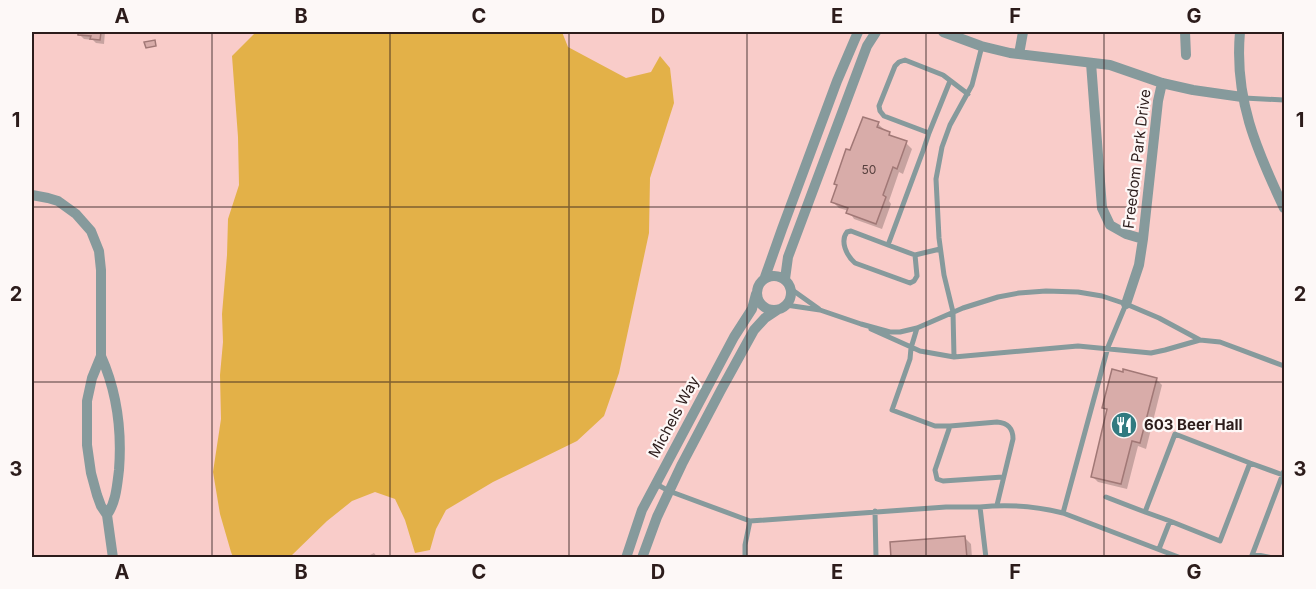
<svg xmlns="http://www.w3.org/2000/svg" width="1316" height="589" font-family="Inter,sans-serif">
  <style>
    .green { fill: #e3b148 }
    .shadow { fill: #0003 }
    .building { fill: #d8aca9; stroke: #a17876; stroke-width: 1.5 }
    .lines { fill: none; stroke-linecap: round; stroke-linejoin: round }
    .service { stroke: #869a9c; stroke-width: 5 }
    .minor { stroke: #869a9c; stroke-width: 10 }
    .grid { fill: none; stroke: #2c1c1b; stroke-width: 1.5; stroke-opacity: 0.55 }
    .labels { text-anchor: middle; stroke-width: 4.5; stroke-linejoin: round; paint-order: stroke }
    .number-label { font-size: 12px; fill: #57403e }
    .street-label { font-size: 15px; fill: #2c1c1b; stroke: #fdf8f7 }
    .poi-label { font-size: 15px; font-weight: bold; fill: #2c1c1b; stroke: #fdf8f7; text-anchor: start }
    .neatline { fill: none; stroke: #2c1c1b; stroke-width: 2 }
    .grid-label { font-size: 20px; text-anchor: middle; font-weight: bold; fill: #2c1c1b }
  </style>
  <rect width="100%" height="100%" fill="#f9ccc9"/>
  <path class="green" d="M256,32H562L568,47L626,78L651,72L660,56L670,68L674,103L650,178L649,233L619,373L604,416L577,441L493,482L446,510L436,529L430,550L415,553L405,520L395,499L375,492L352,501L327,521L290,557H233L231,552L220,514L213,472L221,419L220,375L223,342L222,314L227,255L228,219L239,185L238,137L232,56Z"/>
  <path class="shadow" d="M80,32H105L104,44L96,43L93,40L84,39L79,34Z
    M878,124L894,138L906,143L912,149L903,174L899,172L889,201L891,204L882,229L854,219L849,211L839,208L833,202L838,187L835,184L851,152Z
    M1156,379L1162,385L1146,449L1138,446L1127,489L1098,482L1092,476L1108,412L1104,407Z
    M965,538L971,544L972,558H893Z
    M374,553L378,558H364Z"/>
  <path class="building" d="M78,32H101L100,40L90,39L91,36L78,35Z
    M155,40L156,46L146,48L144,42Z
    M863,117L879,122L877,127L890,132L889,135L907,141L897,169L893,167L883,195L886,197L876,224L846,213L848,208L831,202L837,185L834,184L846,149L850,150Z
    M1112,369L1123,372V369L1157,378L1140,443L1132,441L1121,484L1091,477L1107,409L1102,408Z
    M965,536L967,558H891L890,542Z"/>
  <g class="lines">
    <path class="service" d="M950,81L929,133L884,116L880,111L879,106L895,66L899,62L905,60L943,75L968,94
      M1244,98L1284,100
      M929,133L923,151L888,245L915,255L940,249
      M888,245L851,231L847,232C840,241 846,255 855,263L910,283L914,281L917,276L915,255
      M791,289L819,309
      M786,305L820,310L861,324L890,332H900L917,328L963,308L998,297L1019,293L1046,291L1078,292L1102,296L1126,304L1159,318L1200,340L1220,342L1284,366
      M917,328L911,348L910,359L892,410L935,426H950L997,422C1008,423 1013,428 1013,439L997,505
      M871,329L920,351L954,357L1078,346L1151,353L1165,350L1200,340
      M954,357L953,312L944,275L939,238L936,179L942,147L950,125L972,85L982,46
      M950,426L935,470L937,479L943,481L1003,477
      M1250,463L1283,475
      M656,484L669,491L750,521L946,507H980L986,558
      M1106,497L1145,512
      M980,507C1008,504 1035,506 1063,513L1181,558
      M875,511L876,558
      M1063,513L1108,347L1126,304
      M1159,549L1170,521L1220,541L1250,463L1175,434L1145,512L1170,521
      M1253,554L1273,558
      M745,558V545L750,521
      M1251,558L1284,471"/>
    <path class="minor" d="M943,32L981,46L1010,53L1110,65L1162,83L1193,90L1242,97
      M1185,32L1186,55
      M1240,32C1234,98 1256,149 1284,208
      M1019,54L1023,32
      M1091,63L1102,208L1110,225L1126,234L1143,239
      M32,195L48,198L58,201L76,214L91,231L99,251L101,270V356L92,378L87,401V445L91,473L97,495L101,506L107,515L113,558
      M757 293a17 17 0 1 1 34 0a17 17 0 1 1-34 0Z
      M765,277L782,229L837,81L858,32
      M785,279L788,257L867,46L876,32
      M1126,304L1139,265L1143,239L1158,101L1162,83
      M101,356C117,392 122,431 119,470C117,486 116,502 107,515
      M626,558L642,510L734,337L752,309L756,294
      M642,558L657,517L682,464L721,390L754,330L765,318L777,310"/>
  </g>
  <path class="grid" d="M212,32V558M390,32V558M569,32V558M747,32V558M926,32V558M1104,32V558M32,207H1284M32,382H1284"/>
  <defs>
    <g id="restaurant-disc" transform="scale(1.35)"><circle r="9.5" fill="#317a80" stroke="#fdf8f7"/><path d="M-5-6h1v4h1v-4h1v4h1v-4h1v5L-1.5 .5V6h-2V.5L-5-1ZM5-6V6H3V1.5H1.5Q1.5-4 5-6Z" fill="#fff"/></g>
  </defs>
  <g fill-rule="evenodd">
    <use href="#restaurant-disc" x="1124" y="425"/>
  </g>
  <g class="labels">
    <g class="number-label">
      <text x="869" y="174">50</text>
    </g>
    <g class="street-label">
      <text transform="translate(1137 159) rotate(-83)" y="5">Freedom Park Drive</text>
      <text transform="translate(674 417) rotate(-62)" y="5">Michels Way</text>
    </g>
    <g class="poi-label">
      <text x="1144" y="430">603 Beer Hall</text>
    </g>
  </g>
  <rect width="1316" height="589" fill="none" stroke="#fdf8f7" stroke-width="66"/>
  <rect x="33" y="33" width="1250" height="523" class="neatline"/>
  <g class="grid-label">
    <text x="122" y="23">A</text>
    <text x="301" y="23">B</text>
    <text x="479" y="23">C</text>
    <text x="658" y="23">D</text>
    <text x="837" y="23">E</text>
    <text x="1015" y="23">F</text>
    <text x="1194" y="23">G</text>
    <text x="16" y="127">1</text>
    <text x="1300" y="127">1</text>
    <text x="16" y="301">2</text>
    <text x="1300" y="301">2</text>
    <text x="16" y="476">3</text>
    <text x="1300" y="476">3</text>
    <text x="122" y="579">A</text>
    <text x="301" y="579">B</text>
    <text x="479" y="579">C</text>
    <text x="658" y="579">D</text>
    <text x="837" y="579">E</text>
    <text x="1015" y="579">F</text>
    <text x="1194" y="579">G</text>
  </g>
</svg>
